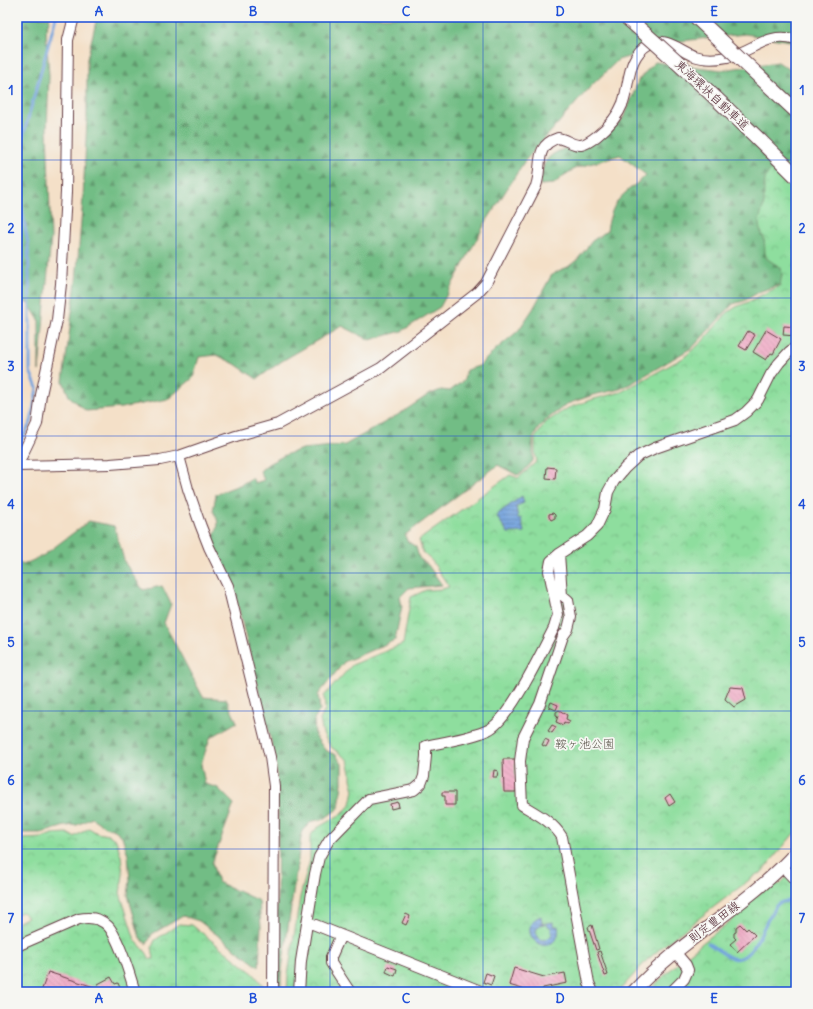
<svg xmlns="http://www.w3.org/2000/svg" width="813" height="1009" font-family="Delius,'Klee One',sans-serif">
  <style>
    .forest { fill: url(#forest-firs); stroke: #5e6e58 }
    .park { fill: url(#park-crowns); stroke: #6c7e64 }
    .water { fill: url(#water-rules); stroke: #5e6184; fill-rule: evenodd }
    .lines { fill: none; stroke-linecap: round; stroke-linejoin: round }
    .stream { stroke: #73a3dd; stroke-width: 3 }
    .building { fill: url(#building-back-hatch) }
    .minor-casing { stroke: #643c43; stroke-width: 12 }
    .major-casing { stroke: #643c43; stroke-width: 14 }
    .minor { stroke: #fff; stroke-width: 10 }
    .major { stroke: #fff; stroke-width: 12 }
    .highway-bridge-casing { stroke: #643c43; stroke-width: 16; stroke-linecap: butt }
    .highway-bridge { stroke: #fff; stroke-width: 14 }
    .grid { fill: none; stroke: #1d4ed8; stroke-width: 1; stroke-opacity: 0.55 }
    .labels { text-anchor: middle; stroke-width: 3.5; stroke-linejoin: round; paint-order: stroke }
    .street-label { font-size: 12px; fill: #4a1f2b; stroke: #f6f6f2 }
    .park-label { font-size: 12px; fill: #5e584e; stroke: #f6f6f2 }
    .neatline { fill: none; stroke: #1d4ed8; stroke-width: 1.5 }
    .grid-label { font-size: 13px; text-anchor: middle; font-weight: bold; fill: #1d4ed8 }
  </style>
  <defs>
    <pattern id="forest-firs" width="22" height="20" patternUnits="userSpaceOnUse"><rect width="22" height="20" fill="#72bd85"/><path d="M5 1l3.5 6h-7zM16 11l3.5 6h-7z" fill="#60996d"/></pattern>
    <pattern id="park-crowns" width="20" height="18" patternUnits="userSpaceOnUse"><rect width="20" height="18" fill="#8ede9e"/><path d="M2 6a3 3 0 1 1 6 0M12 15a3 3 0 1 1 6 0" fill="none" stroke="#7cbe88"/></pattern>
    <pattern id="water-rules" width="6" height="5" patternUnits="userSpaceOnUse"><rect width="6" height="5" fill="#73a3dd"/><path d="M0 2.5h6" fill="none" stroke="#6084b3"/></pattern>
    <pattern id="building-back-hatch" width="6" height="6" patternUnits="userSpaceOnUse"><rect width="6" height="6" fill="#f0a5c2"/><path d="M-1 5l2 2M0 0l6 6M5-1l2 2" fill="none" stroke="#c4869e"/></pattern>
  </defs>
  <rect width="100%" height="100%" fill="#f6f6f2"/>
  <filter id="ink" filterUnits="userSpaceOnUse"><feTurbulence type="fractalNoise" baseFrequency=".025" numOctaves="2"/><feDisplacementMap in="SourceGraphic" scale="8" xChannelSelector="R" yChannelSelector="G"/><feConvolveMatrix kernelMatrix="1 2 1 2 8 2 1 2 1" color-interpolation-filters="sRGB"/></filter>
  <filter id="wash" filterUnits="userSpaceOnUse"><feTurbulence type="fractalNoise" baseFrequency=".012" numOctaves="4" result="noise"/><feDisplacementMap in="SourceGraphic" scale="16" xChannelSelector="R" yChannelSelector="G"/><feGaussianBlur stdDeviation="0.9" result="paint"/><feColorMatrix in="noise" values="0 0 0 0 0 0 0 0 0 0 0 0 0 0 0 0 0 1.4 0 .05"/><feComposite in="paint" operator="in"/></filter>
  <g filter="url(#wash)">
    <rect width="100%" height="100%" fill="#f4e0c8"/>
    <path class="forest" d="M17,17H50L46,31L49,76L47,129L51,238L39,371V320L29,304L17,299Z
      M97,17H796V42L745,34L681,41L618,60L591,86L524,162L486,222L440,307L402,331L370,340L342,326L282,361L257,379L235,364L217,355L199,357L193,378L168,399L121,408L86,411L69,396L63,381L76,282L83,198L87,120V59Z
      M655,62L722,70L778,62L796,74V250L789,282L761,291L744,301L733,304L693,347L632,383L620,389L593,395L567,404L546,420L538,429L533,438V461L522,473L517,475L498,465L405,535L407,541L416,547L419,558L428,565L442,585L409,588L400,597L402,606L395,640L344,662L318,695L320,710L314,719L315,736L325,750L336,755L342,764V783L339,808L324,819L312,821L302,831L281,976V992H276L278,816L276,761L237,602L231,580L212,540C218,526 221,525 213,511L216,494L242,484L252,478L255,483L264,480L260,471L268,464L285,455L302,449L345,445L401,413L428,395L441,390L450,391L464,380L466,370L479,366L494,351L518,331L533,309L551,276L558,271L568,267L578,259L592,241L607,231C609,218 613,203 624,194C631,187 639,183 646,175L620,155L576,168L563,176L554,184L540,185C541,178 542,167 546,161C554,148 590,141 605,136L621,121L626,113L639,79Z
      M89,521L114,526L125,563L143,590L162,586L171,604L164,623L203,697L226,699L237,722L210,738L201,764L205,784L218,788L234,804L212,863L218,882L259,901L261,927L259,967L199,921L183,916L152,934L147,944L140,938L128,895L130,880L128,855L122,836L115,830L105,827L92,818L77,825L65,826L42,833H22L17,835V561L23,565L44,555Z"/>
    <path class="park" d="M796,161V831L761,873L757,874L668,942L647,960L618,992H287L288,975L300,897L310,860V836L317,828L343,813L351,804L354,790L351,779V773L348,760L331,747L323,734L320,720L325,710L324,696L352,665L403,644L411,597L426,590L442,589L449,587L432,561L423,553L419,540L510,475L518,478L523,474L537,461L535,454V438L546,422L568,408L594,399L621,392L683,358L702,342L727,313L736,307L746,303L780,286L782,273L781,268L766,258C764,250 765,245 764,239C763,234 759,230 759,225C759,217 763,210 764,203C764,192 762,180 770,170C776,163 788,164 796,161Z
      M89,828L97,833L109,835L116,840L121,856L123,875L120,893L135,940L146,952L150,959H154L152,947L155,940L179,924L192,925L254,974L265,988L264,992H17V923L28,917L22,912L17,914V842L23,839L42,838L52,834L67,833L74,837Z
      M796,868V992H648C675,963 706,940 737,916L735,913L775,881L779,885Z"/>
    <path class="water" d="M522,496L524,503L516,506L518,519L521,518L524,532L508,533L497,517L499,513Z
      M541,916L542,924L553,922V926H558C559,931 559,936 555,940C540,958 515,926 541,916ZM546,924L551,928L552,934C548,941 541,942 536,935V930L540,925Z"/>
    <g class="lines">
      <path class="stream" d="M17,448L31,422L37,388L30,371V311L28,244L18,186V166L24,133L56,17
        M708,943C715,948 724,955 732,958C755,965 766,913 778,904C783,900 790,901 796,901"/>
    </g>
    <g id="blocks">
      <path class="building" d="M784,326L796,327V336L783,335Z
        M766,330L781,339L773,354L771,353L766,360L753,352Z
        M748,331L755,335L746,350L739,346Z
        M547,467L556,468L555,479L546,478Z
        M553,513L555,515V518L551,520L549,517V514Z
        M730,687L743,688L746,700L734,707L725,699Z
        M551,702L558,705L556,710L549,707Z
        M559,710L567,715L566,719L570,721L568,724L564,722L563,725L556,722L558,716L556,715V712Z
        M552,725L556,727L552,733L548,731Z
        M545,739L549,741L546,747L542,745Z
        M503,759H515L516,792H504Z
        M494,770L498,771L497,777H493Z
        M442,792H455V805H445V796H442Z
        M670,794L675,802L669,806L665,798Z
        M398,802L399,807L391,809L390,804Z
        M406,914L410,916L406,925L402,923Z
        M740,924L746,930L748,928L755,935L737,952L730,944L736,939L734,937V933L736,932V927Z
        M592,925L599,949L596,950L588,927Z
        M600,951L608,975L605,976L597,952Z
        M388,966L397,969L395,976L386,972Z
        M514,968L544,977L565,973L567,983L543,988L542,992H532L509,985Z
        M48,972L97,988L98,984L111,977L115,984L118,983L120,988L117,990L119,992H41Z
        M486,973L494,976L491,985L483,982Z"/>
    </g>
  </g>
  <g filter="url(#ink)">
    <use href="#blocks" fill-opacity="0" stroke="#643c43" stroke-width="1"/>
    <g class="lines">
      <g class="minor-casing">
        <path id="minor" d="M179,456L188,489L200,524L209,547L228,586L270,757L274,786L273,992
          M17,466L110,464L160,460L179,456L236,436L278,424L381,368L477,293L486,283L536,186C543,166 533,146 558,138C565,139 574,146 581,145C587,144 592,140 597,136C607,128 618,116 623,103C630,83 627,56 649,44C665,36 681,51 694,56C705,60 717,59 727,57C753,52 766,31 796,40
          M17,466L37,424L41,395L57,320L61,284L66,192L68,40L74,17
          M559,554L562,595L568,600L571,617L568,629L563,636L540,704L523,738L520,761L522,805C537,814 553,822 562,837L589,983L593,992
          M783,867L796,881
          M308,922L483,992
          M341,935L331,957V963L350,992
          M17,946L79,919C89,917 100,918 108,926C111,929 113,933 115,937C124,954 129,973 135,992
          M299,992L301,961L315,874L319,857L329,840L369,799L414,790L421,784L424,776L426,756V746C446,741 469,739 488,730C509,721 542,651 554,628L558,615L549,571L551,561L559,554L587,536L597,526L605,509L608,492L614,481L625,468L638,456L655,448L735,420L746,412L758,400L771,374L779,363L789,352L796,347
          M671,992L684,979L688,970L686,965L675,952"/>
      </g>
      <g class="major-casing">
        <path id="major" d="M633,992C682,938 748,906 796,852"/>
      </g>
      <use href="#minor" class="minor"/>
      <use href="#major" class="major"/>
      <g class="highway-bridge-casing">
        <path id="highway-bridge" d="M626,17C685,68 741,121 796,176
          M696,17L796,111"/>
      </g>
      <use href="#highway-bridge" class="highway-bridge"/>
    </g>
  </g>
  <path class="grid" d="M176,17V992M330,17V992M483,17V992M637,17V992M17,160H796M17,298H796M17,436H796M17,573H796M17,711H796M17,849H796"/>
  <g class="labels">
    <g class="street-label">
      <text transform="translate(712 95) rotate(43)" y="4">東海環状自動車道</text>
      <text transform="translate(714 922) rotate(-37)" y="4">則定豊田線</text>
    </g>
    <g class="park-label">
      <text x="585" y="748">鞍ヶ池公園</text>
    </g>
  </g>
  <rect width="813" height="1009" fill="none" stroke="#f6f6f2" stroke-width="44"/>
  <rect x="22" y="22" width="769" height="965" class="neatline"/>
  <g class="grid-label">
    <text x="99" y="16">A</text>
    <text x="253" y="16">B</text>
    <text x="406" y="16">C</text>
    <text x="560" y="16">D</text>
    <text x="714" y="16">E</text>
    <text x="11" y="95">1</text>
    <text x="802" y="95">1</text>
    <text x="11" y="233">2</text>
    <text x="802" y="233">2</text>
    <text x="11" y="371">3</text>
    <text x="802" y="371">3</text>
    <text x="11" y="509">4</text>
    <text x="802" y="509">4</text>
    <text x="11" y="647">5</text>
    <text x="802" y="647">5</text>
    <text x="11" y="785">6</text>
    <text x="802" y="785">6</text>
    <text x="11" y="923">7</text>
    <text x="802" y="923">7</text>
    <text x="99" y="1003">A</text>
    <text x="253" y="1003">B</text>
    <text x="406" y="1003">C</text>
    <text x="560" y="1003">D</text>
    <text x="714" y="1003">E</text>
  </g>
</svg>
